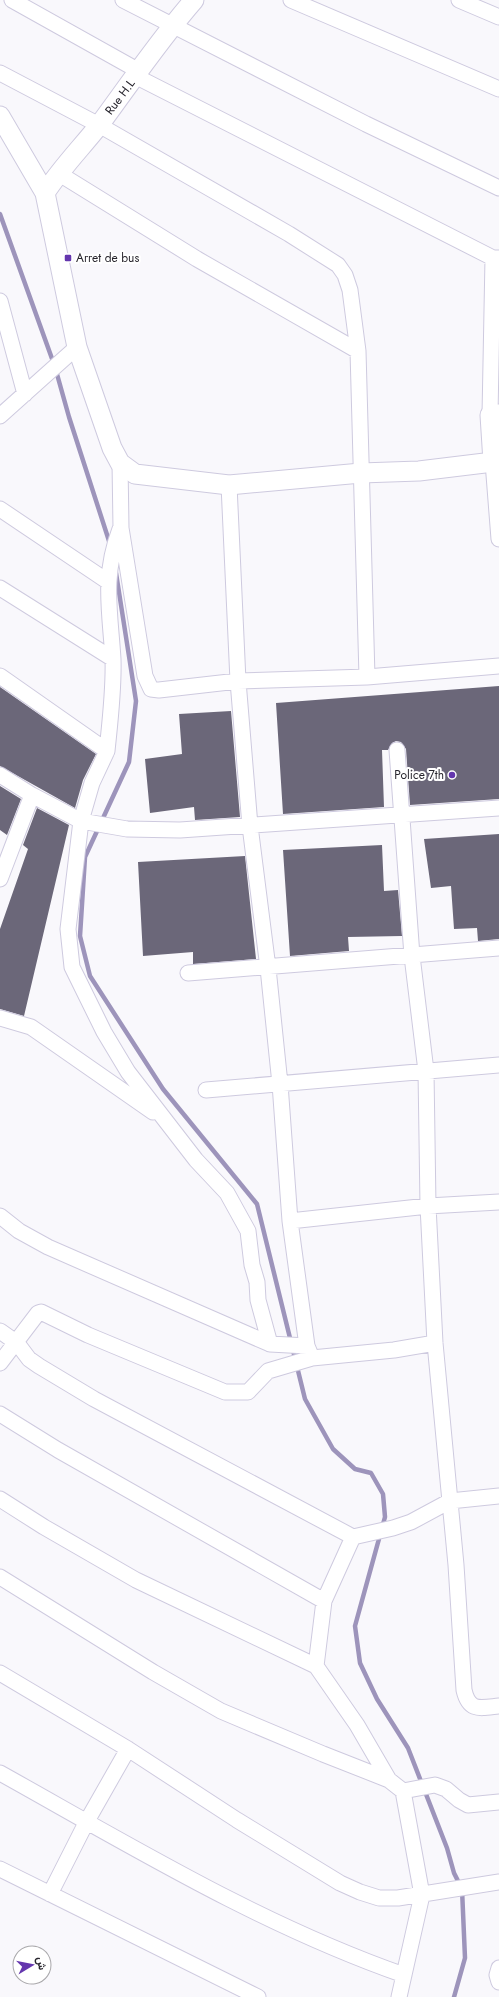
<svg xmlns="http://www.w3.org/2000/svg" width="499" height="1997" font-family="Jost,Vazirmatn,sans-serif">
  <style>
    .lines { fill: none; stroke-linecap: round; stroke-linejoin: round }
    .stream { stroke: #9d94bb; stroke-width: 4.5 }
    .building { fill: #6b6779 }
    .minor-casing { stroke: #cecadf; stroke-width: 17 }
    .tertiary-casing { stroke: #cecadf; stroke-width: 21 }
    .minor { stroke: #fff; stroke-width: 15 }
    .tertiary { stroke: #fff; stroke-width: 19 }
    .poi-dot { fill: #6436ae; stroke: #fff; stroke-width: 1.5 }
    .labels { text-anchor: middle; stroke-width: 4; stroke-linejoin: round; paint-order: stroke }
    .street-label { font-size: 12px; fill: #28262e; stroke: #fff }
    .poi-label { font-size: 12px; fill: #28262e; stroke: #fff; text-anchor: start }
  </style>
  <rect width="100%" height="100%" fill="#f9f8fc"/>
  <g class="lines">
    <path class="stream" d="M0,214L55,367L69,417L110,544
      M116,573L136,701L129,762L85,857L80,936L90,976L163,1089L257,1204L305,1399L333,1449L355,1469L371,1473L383,1494L385,1517L355,1626L360,1663L377,1699L408,1748L447,1848L454,1873L462,1889L465,1958L454,1997"/>
  </g>
  <path class="building" d="M499,686V799L410,805L406,749L401,742L396,741L392,743L388,750H382L384,807L283,814L276,703Z
    M0,687L96,754L83,780L75,808L0,766Z
    M231,711L240,817L195,820L194,807L150,813L145,759L182,754L179,714Z
    M0,786L21,799L7,835L0,830Z
    M37,808L69,825L24,1016L0,1009V929L28,849L23,845Z
    M499,834V939L478,941L477,928L454,929L451,886L431,888L424,839Z
    M382,845L384,891L398,890L402,936L348,937L349,951L290,956L283,850Z
    M245,856L256,959L193,964V952L143,956L138,862Z"/>
  <g class="lines">
    <g class="minor-casing">
      <path id="minor" d="M12,0L139,71
        M123,0L366,124L499,188
        M291,0L499,89
        M459,0L499,17
        M0,73L99,125L289,234L338,265L345,275L350,290L358,351L367,677
        M135,76L493,258
        M58,173L197,259L358,351
        M0,301L25,394
        M490,415L493,258H499
        M0,416L77,347
        M493,462L499,539
        M120,463L121,528L145,676L151,689L159,690L238,681L367,677L499,666
        M229,485L238,681L250,826L268,968L280,1084L290,1221L307,1346L312,1358
        M0,509L107,581
        M0,588L113,659
        M0,676L107,751L92,783L81,821L68,929L72,967L104,1032L128,1072L196,1160L227,1193L248,1231L252,1265L257,1282L258,1300L270,1344L307,1346
        M397,750L412,956L426,1071L428,1206L435,1343L456,1565L464,1690C469,1712 480,1708 499,1706
        M107,751C110,721 114,690 113,659C110,610 102,577 120,529
        M0,775L32,795L81,821L127,829L180,830L499,808
        M0,879L32,795
        M188,973L499,948
        M0,1018L31,1027L153,1112
        M206,1090L499,1065
        M0,1216L19,1231L48,1247L270,1344
        M290,1221L428,1206L499,1202
        M0,1331L17,1343L29,1359L39,1366L94,1399L353,1537
        M0,1363L38,1313L41,1312L88,1335L225,1392H248L268,1371L312,1358L394,1350L435,1343
        M0,1414L58,1450L324,1601
        M0,1499L44,1527L136,1580L316,1666
        M0,1577L153,1672L221,1711L323,1754L389,1780
        M0,1673L128,1749L237,1820L340,1883L360,1892L379,1898H398L499,1882
        M0,1773C131,1846 261,1925 404,1975
        M403,1791L435,1785L446,1789L459,1800L468,1805L499,1802
        M0,1869L258,1997
        M50,1894L87,1821L128,1749
        M499,1968L497,1975L499,1982
        M399,1997L422,1895L403,1791L389,1780L357,1725L316,1666L324,1601L353,1537L393,1528L411,1522L450,1501L499,1496"/>
    </g>
    <g class="tertiary-casing">
      <path id="tertiary" d="M0,116L45,193L77,347L112,448L120,463L135,474L229,485L361,473L419,471L493,462L490,415L499,414
        M45,193C61,168 82,147 100,124C131,82 160,39 194,0"/>
    </g>
    <use href="#minor" class="minor"/>
    <use href="#tertiary" class="tertiary"/>
  </g>
  <g class="poi-dot">
    <rect x="64" y="254" width="8" height="8" rx="2"/>
    <circle cx="452" cy="775" r="4"/>
  </g>
  <g class="labels">
    <g class="street-label">
      <text transform="translate(120 97) rotate(-53)" y="4">Rue H.L</text>
    </g>
    <g class="poi-label">
      <text x="76" y="262">Arret de bus</text>
      <text x="444" y="779" text-anchor="end">Police 7th</text>
    </g>
  </g>
  <g transform="translate(32 1965) rotate(80)"><circle r="19" fill="#ffffff" stroke="#a9a8ab"/>
  <path d="M0-3L7 15L0 10L-7 15Z" fill="#6436ae"/>
  <text y="-6" font-size="11" font-weight="bold" text-anchor="middle" fill="#28262e">ش</text>
  </g>
</svg>
